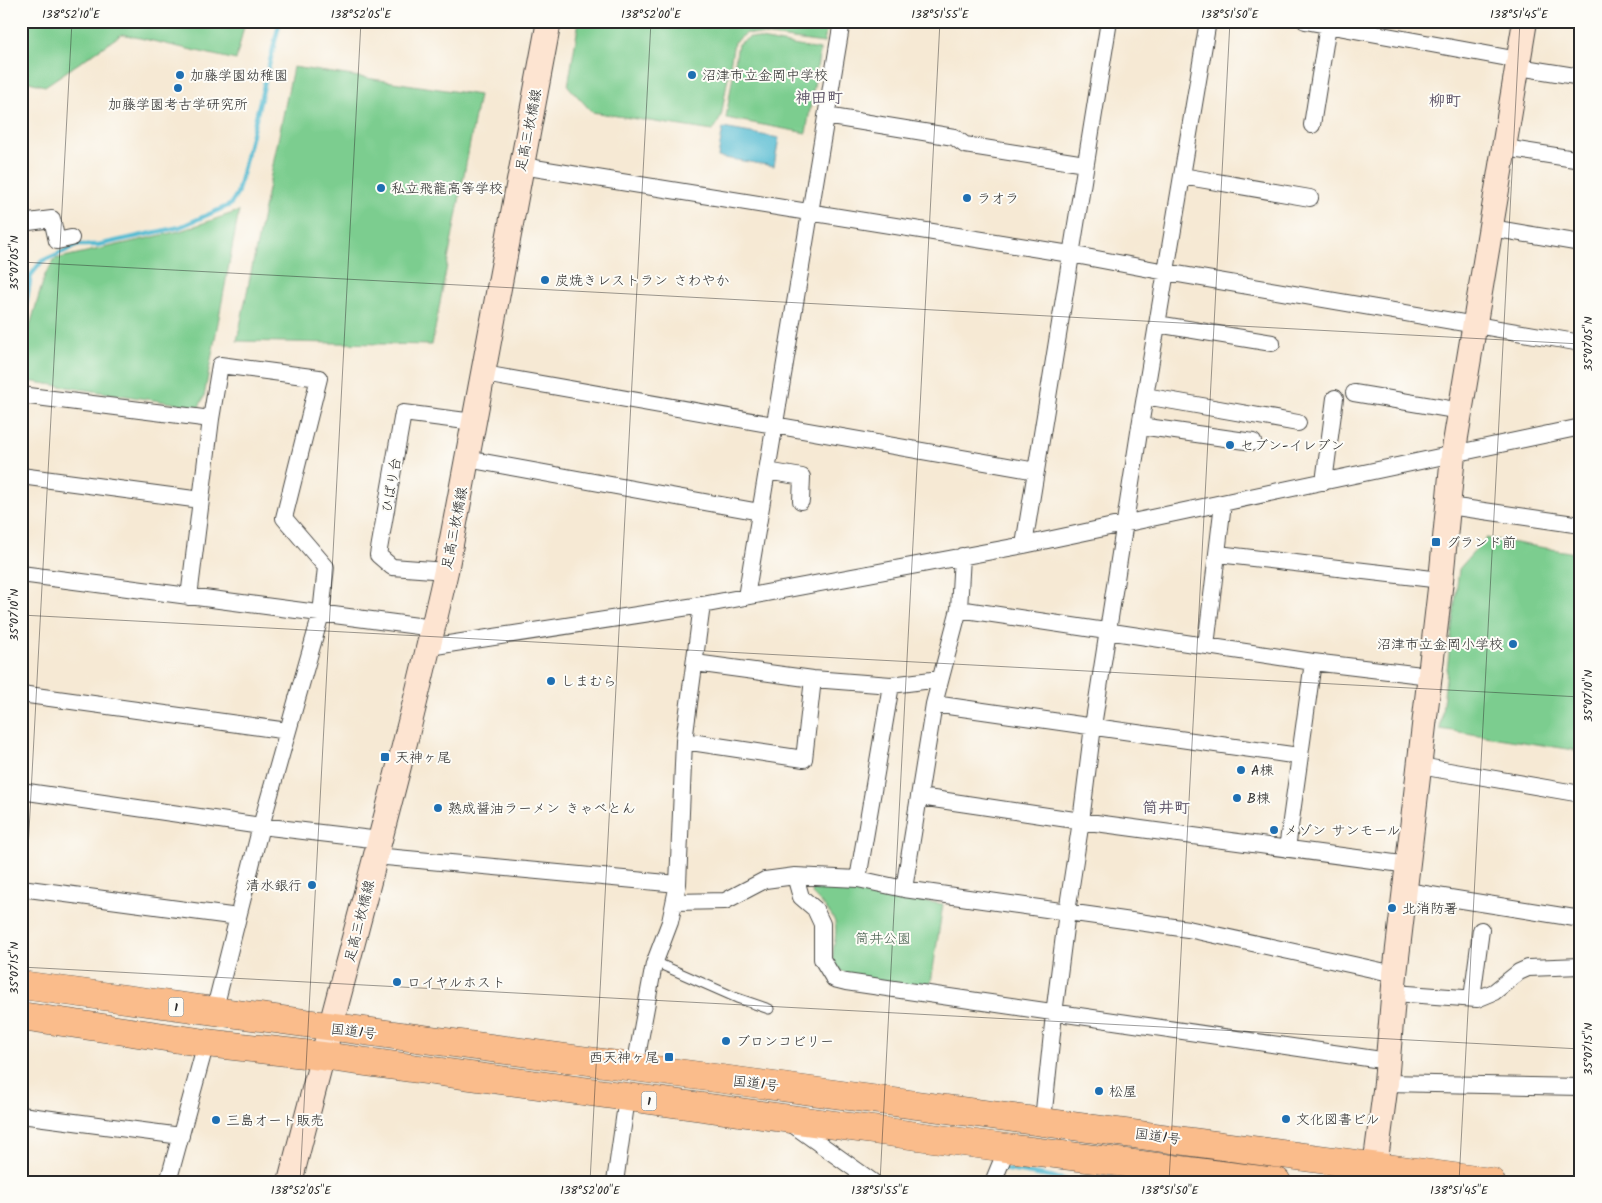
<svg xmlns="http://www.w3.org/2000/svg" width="1602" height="1203" font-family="Kalam,'Klee One',sans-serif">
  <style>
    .green { fill: #7ccd8f; stroke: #547c5d }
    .water { fill: #54bbd2; stroke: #40737e }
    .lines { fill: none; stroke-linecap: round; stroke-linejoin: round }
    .stream { stroke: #54bbd2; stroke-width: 4.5 }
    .lane-casing { stroke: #494844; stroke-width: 11 }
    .street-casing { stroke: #494844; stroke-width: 18 }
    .secondary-casing { stroke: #494844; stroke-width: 26 }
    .highway-casing { stroke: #494844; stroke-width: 29 }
    .lane { stroke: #fff; stroke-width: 9 }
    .street { stroke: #fff; stroke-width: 16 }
    .secondary { stroke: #fde4d1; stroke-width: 24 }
    .highway { stroke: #fabc8b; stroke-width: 28 }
    .ticks { fill: none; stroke: #2b2b2b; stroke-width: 1; stroke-opacity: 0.45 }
    .poi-dot { fill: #1f6fb2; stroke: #fdfcf7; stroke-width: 2 }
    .labels { text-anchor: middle; stroke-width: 4; stroke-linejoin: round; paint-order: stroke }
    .shield { fill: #fdfcf7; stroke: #6a6a68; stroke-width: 1 }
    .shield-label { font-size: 12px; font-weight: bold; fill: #2b2b2b }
    .poi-label { font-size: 14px; fill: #2b2b2b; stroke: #fdfcf7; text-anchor: start }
    .street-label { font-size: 14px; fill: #2b2b2b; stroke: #fdfcf7 }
    .park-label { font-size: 14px; fill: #435c49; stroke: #fdfcf7 }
    .quarter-label { font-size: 16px; font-weight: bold; fill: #5e5468; stroke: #fdfcf7 }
    .neatline { fill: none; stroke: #2b2b2b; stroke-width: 2 }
    .ticks-label { font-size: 12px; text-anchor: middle; fill: #2b2b2b }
  </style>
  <rect width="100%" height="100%" fill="#fdfcf7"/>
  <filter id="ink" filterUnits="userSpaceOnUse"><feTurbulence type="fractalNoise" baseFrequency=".02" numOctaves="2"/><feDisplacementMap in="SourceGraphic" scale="10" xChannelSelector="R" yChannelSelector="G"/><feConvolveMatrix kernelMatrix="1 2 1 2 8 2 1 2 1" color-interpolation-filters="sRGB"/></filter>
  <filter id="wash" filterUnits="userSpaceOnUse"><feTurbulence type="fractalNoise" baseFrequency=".0096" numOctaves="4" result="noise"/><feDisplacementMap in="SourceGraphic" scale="20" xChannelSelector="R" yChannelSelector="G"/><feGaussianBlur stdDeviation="1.12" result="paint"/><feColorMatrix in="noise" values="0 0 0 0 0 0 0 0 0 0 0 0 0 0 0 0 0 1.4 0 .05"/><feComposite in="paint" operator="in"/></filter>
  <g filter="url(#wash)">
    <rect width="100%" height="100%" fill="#f6e9d4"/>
    <path class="green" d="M21,21H240L245,22L236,60L122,34L45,86L21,80Z
      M579,21H828L824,43L747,33L734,42L721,117L713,131L592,112L568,86Z
      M750,37L820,50L806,133L726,118L738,44Z
      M293,67L479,95L432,345L237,341Z
      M239,211L204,397L199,407L21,380V341L27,336L45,275L55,259L180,231Z
      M1486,538L1581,554V751L1440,729L1459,569Z
      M817,885L943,904L930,989L852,976C819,965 840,945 835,922C833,915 818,900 812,894L813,887Z"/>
    <path class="water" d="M723,128L779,138L774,166L718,157Z"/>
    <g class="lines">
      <path class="stream" d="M21,319L24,315L31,275L42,261L78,245H98L180,227L230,205L237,194L280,21
        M1003,1169L1079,1182"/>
    </g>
  </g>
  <g filter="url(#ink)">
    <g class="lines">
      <g class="lane-casing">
        <path id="lane" d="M655,962L737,998L769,1009"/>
      </g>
      <g class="street-casing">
        <path id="street" d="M1305,21L1519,60
          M1518,67L1581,77
          M826,116L954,137L965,145L1085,164
          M1312,125L1328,25
          M1505,148L1581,160
          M522,166L1070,254L1166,272L1581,343
          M1182,176L1310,198
          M21,223L52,219L57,241L71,238
          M1491,228L1581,243
          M1157,324L1272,343
          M484,374L1036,471
          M1354,393L1461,411
          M21,395L211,419
          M1145,396L1298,423
          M1140,426L1253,442
          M467,459L760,512
          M767,471L802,477L801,501
          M21,476L201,500
          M1324,482L1335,398
          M1449,506L1581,525
          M1024,545L1109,21
          M1218,554L1441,580
          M446,571L392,567L378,555L403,413L474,422
          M21,574L433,628
          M189,597L211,419L220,365L319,378L284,518L326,567L321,614L261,826L214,1012
          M746,597L842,21
          M959,609L1313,662L1430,676
          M1206,646L1223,503
          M429,647L702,605L1024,545L1581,427
          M695,663L813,679L891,685
          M21,694L288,731
          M934,704L1299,756
          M684,741L804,759L813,679
          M1420,766L1581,794
          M21,791L261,826L380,840
          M920,797L1081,821L1409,865
          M1287,849L1313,662
          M375,856L678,884
          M795,876L801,897L815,909L822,924V959L834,979L846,982L1388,1061
          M858,879L891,685L940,679
          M21,888L238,917
          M904,889L934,704L959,609L962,556
          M1406,891L1581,919
          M675,902L725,901L765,880L795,876L858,879L904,889L1188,929L1395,974
          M1394,993L1477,999L1494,992L1519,972L1528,968L1581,966
          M1472,998L1481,930
          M635,1067L654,964L670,922L678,884L684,741L702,605
          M1386,1083L1581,1087
          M21,1115L181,1136
          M1043,1120L1054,1014L1067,912L1081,821L1093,726L1140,426L1208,21
          M789,1122L873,1182
          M168,1182L206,1043
          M615,1182L627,1098
          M993,1182L1007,1148"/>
      </g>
      <g class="secondary-casing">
        <path id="secondary" d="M290,1182C342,978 400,776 446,571L549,21
          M1373,1182L1386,1083L1395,974L1441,580L1453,455L1525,21"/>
      </g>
      <g class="highway-casing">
        <path id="highway" d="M21,985C511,1054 1001,1113 1491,1182
          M21,1016L206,1043L322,1056L1007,1148L1277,1182"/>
      </g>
      <use href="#lane" class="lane"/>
      <use href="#street" class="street"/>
      <use href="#secondary" class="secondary"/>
      <use href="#highway" class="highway"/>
    </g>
  </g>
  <path class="ticks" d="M21,262L1581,344M21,615L1581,697M21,967L1581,1049M21,982L72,21M300,1182L361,21M590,1182L651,21M880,1182L940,21M1169,1182L1230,21M1459,1182L1520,21"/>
  <g class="poi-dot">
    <circle cx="180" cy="75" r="5"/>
    <circle cx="692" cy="75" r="5"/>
    <circle cx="178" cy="88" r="5"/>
    <circle cx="381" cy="188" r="5"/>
    <circle cx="967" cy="198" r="5"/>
    <circle cx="545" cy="280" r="5"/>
    <circle cx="1230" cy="445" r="5"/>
    <rect x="1431" y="537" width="10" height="10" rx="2.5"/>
    <circle cx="1513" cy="644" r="5"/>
    <circle cx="551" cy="681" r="5"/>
    <rect x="380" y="752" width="10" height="10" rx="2.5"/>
    <circle cx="1241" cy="770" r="5"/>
    <circle cx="1237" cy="798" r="5"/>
    <circle cx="438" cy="808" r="5"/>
    <circle cx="1274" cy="830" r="5"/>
    <circle cx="312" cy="885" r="5"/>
    <circle cx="1392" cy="908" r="5"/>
    <circle cx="397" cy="982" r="5"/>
    <circle cx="726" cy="1041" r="5"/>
    <rect x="664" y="1052" width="10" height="10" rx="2.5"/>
    <circle cx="1099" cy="1091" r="5"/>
    <circle cx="1286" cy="1119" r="5"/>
    <circle cx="216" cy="1120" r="5"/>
  </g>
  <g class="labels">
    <g class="shield">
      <rect x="168.5" y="997.5" width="15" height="19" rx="4"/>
      <rect x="641.5" y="1091.5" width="15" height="19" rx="4"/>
    </g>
    <g class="shield-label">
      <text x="176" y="1011">1</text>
      <text x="649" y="1105">1</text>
    </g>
    <g class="poi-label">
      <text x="190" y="80">加藤学園幼稚園</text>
      <text x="702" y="80">沼津市立金岡中学校</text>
      <text x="178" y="109" text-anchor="middle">加藤学園考古学研究所</text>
      <text x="391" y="193">私立飛龍高等学校</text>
      <text x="977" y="203">ラオラ</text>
      <text x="555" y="285">炭焼きレストラン さわやか</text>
      <text x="1240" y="450">セブン-イレブン</text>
      <text x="1446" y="547">グランド前</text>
      <text x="1503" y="649" text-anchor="end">沼津市立金岡小学校</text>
      <text x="561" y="686">しまむら</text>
      <text x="395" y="762">天神ヶ尾</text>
      <text x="1251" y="775">A棟</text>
      <text x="1247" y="803">B棟</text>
      <text x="448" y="813">熟成醤油ラーメン きゃべとん</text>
      <text x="1284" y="835">メゾン サンモール</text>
      <text x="302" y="890" text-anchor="end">清水銀行</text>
      <text x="1402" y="913">北消防署</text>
      <text x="407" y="987">ロイヤルホスト</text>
      <text x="736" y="1046">ブロンコビリー</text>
      <text x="659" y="1062" text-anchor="end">西天神ヶ尾</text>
      <text x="1109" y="1096">松屋</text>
      <text x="1296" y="1124">文化図書ビル</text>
      <text x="226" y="1125">三島オート販売</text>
    </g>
    <g class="street-label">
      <text transform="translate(528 130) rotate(-79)" y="5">足高三枚橋線</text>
      <text transform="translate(391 485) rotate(-80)" y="5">ひばり台</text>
      <text transform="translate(454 528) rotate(-79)" y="5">足高三枚橋線</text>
      <text transform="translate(359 921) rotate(-76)" y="5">足高三枚橋線</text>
      <text transform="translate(354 1031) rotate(7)" y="5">国道1号</text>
      <text transform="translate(756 1083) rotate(7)" y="5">国道1号</text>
      <text transform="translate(1158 1136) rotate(8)" y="5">国道1号</text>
    </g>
    <g class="park-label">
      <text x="883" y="943">筒井公園</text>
    </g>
    <g class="quarter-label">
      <text x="819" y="103">神田町</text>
      <text x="1445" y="106">柳町</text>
      <text x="1166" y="813">筒井町</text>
    </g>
  </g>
  <rect width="1602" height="1203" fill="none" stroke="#fdfcf7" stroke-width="55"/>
  <rect x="28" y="28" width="1546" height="1148" class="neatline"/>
  <g class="ticks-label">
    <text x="71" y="18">138°52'10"E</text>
    <text x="361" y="18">138°52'05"E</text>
    <text x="651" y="18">138°52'00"E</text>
    <text x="940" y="18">138°51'55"E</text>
    <text x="1230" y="18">138°51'50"E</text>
    <text x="1519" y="18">138°51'45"E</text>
    <text transform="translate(14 263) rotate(-90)" y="4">35°07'05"N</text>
    <text transform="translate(1588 344) rotate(-90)" y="4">35°07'05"N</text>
    <text transform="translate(14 615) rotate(-90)" y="4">35°07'10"N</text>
    <text transform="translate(1588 696) rotate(-90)" y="4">35°07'10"N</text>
    <text transform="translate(14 968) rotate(-90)" y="4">35°07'15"N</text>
    <text transform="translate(1588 1049) rotate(-90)" y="4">35°07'15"N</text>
    <text x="301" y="1194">138°52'05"E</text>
    <text x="590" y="1194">138°52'00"E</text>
    <text x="880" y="1194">138°51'55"E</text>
    <text x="1170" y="1194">138°51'50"E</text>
    <text x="1459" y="1194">138°51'45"E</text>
  </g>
</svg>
